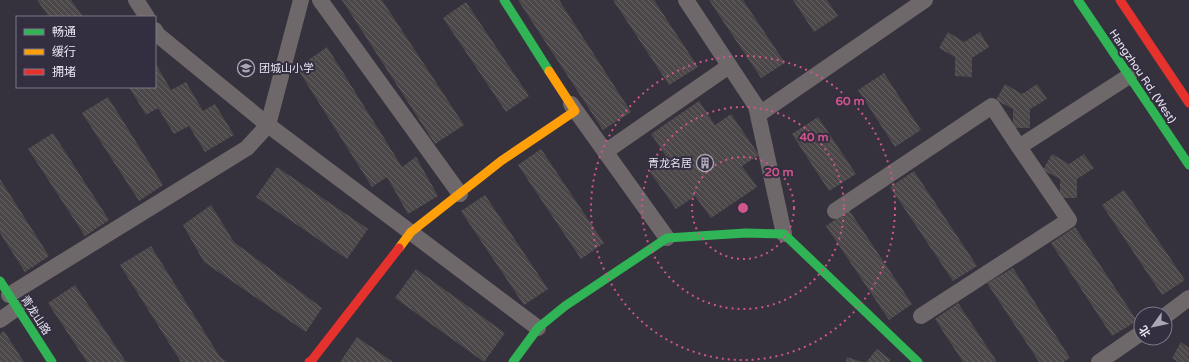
<svg xmlns="http://www.w3.org/2000/svg" width="1189" height="362" font-family="'Varela Round','Noto Sans SC',sans-serif">
  <style>
    .building { fill: url(#building-back-hatch) }
    .lines { fill: none; stroke-linecap: round; stroke-linejoin: round }
    .street { stroke: #6f686a; stroke-width: 16 }
    .fast { stroke: #30b455; stroke-width: 9 }
    .slow { stroke: #ff9f0a; stroke-width: 9 }
    .jam { stroke: #e5322d; stroke-width: 9 }
    .ring { fill: none; stroke: #ce5688; stroke-width: 2; stroke-dasharray: 2 4 }
    .labels { text-anchor: middle; stroke-width: 4; stroke-linejoin: round; paint-order: stroke }
    .poi-label { font-size: 11px; fill: #eae6f2; stroke: #342e41; text-anchor: start }
    .street-label { font-size: 11px; fill: #eae6f2; stroke: #342e41 }
    .centre { fill: #ce5688; stroke: #342e41; stroke-width: 2 }
    .ring-label { font-size: 12px; text-anchor: middle; font-weight: bold; fill: #ce5688; stroke: #342e41; stroke-width: 4; stroke-linejoin: round; paint-order: stroke }
  </style>
  <defs>
    <pattern id="building-back-hatch" width="6" height="6" patternUnits="userSpaceOnUse"><rect width="6" height="6" fill="#4c4749"/><path d="M-1 5l2 2M0 0l6 6M5-1l2 2" fill="none" stroke="#666264"/></pattern>
  </defs>
  <rect width="100%" height="100%" fill="#35323d"/>
  <path class="building" d="M37,0H71L83,17H49Z
    M342,0H382L464,125L435,144Z
    M518,0H559L631,112L603,130Z
    M613,0H654L698,67L669,85Z
    M709,0H743L785,63L761,78Z
    M793,0H827L838,16L814,32Z
    M466,2L529,96L506,112L443,18Z
    M948,32L964,42L980,32L989,47L972,58V77L955,76V57L939,48Z
    M327,47L402,167L416,157L438,196L408,214L387,177L372,187L297,68Z
    M157,66L171,90L186,82L203,111L215,104L234,135L205,152L189,126L174,134L158,108L146,115L129,87H155V67Z
    M884,73L921,130L895,147L858,90Z
    M1005,84L1022,94L1037,84L1047,99L1030,109V128H1013V109L996,100Z
    M108,97L163,185L139,201L82,113Z
    M699,101L715,125L731,114L759,155L742,166L757,187L711,218L695,196L676,209L650,172L668,159L651,134Z
    M818,117L856,174L829,191L792,134Z
    M53,133L109,220L85,236L28,149Z
    M541,149L604,243L581,259L518,165Z
    M1052,154L1069,164L1084,154L1094,168L1077,179V198H1060V179L1043,170Z
    M277,167L368,229L347,259L256,197Z
    M914,171L977,266L953,281L890,187Z
    M0,179L49,256L25,272L0,233Z
    M1124,190L1185,280L1162,295L1102,205Z
    M485,195L548,289L524,305L461,211Z
    M211,205L234,242L322,308L306,332L204,262L183,225Z
    M849,210L912,304L889,320L826,226Z
    M1075,227L1137,321L1112,336L1051,243Z
    M151,246L220,357L227,362H181L120,265Z
    M1013,268L1070,358L1063,362H1039L987,283Z
    M416,269L505,333L484,362L395,298Z
    M75,285L126,362H87L48,303Z
    M958,303L997,362H963L935,319Z
    M4,331L24,362H0V334Z
    M357,337L393,362H340Z
    M1181,342L1189,348V362H1178L1172,358Z
    M877,349L891,360L889,362H866Z
    M847,357L862,362H846Z"/>
  <g class="lines">
    <path class="street" d="M136,0L147,17
      M320,0L460,194
      M686,0L756,106L784,234
      M155,30L158,35L268,125L538,328
      M571,104L667,238
      M758,115L925,0
      M605,152L729,66
      M835,211L992,106L1019,147
      M9,295L247,148L268,125L301,0
      M921,316L1069,220L1019,147L1129,76
      M1165,316L1189,298
      M0,320L17,308
      M1099,362L1141,333"/>
    <path class="fast" d="M504,0L549,71
      M1078,0L1189,165
      M0,281L52,362
      M513,362L538,328L565,306L667,238L746,233L784,234L918,362"/>
    <path class="slow" d="M399,248L411,232L501,161L575,111L549,71"/>
    <path class="jam" d="M1120,0L1189,103
      M309,362L312,360L399,248"/>
  </g>
  <g class="ring">
    <circle cx="743" cy="208" r="51"/>
    <circle cx="743" cy="208" r="101"/>
    <circle cx="743" cy="208" r="152"/>
  </g>
  <defs>
    <g id="school-ring" transform="scale(0.9)"><circle r="9.5" fill="#342e41" stroke="#aba7b3" stroke-width="1.5"/><path d="M0-5L7-2L0 1L-7-2ZM-4 1L0 2.5L4 1V4Q0 6-4 4Z" fill="#aba7b3"/></g>
    <g id="building-ring" transform="scale(0.9)"><circle r="9.5" fill="#342e41" stroke="#aba7b3" stroke-width="1.5"/><path d="M-4-6H4V6H1V3H-1V6H-4ZM-2.5-4.3h1.7v1.8h-1.7ZM.8-4.3h1.7v1.8H.8ZM-2.5-1h1.7V.8h-1.7ZM.8-1h1.7V.8H.8Z" fill="#aba7b3"/></g>
  </defs>
  <g fill-rule="evenodd">
    <use href="#school-ring" x="246" y="68"/>
    <use href="#building-ring" x="705" y="163"/>
  </g>
  <g class="labels">
    <g class="poi-label">
      <text x="259" y="72">团城山小学</text>
      <text x="692" y="167" text-anchor="end">青龙名居</text>
    </g>
    <g class="street-label">
      <text transform="translate(1143 76) rotate(56)" y="4">Hangzhou Rd. (West)</text>
      <text transform="translate(36 315) rotate(57)" y="4">青龙山路</text>
    </g>
  </g>
  <circle cx="743" cy="208" r="6" class="centre"/>
  <g class="ring-label">
    <text x="850" y="105">60 m</text>
    <text x="814" y="141">40 m</text>
    <text x="779" y="176">20 m</text>
  </g>
  <rect x="16" y="16" width="140" height="72" fill="#342e41" stroke="#7d7888"/>
  <rect x="24" y="29" width="20" height="6" fill="#30b455" stroke="#7d7888"/>
  <text x="52" y="36" font-size="12" fill="#eae6f2">畅通</text>
  <rect x="24" y="49" width="20" height="6" fill="#ff9f0a" stroke="#7d7888"/>
  <text x="52" y="56" font-size="12" fill="#eae6f2">缓行</text>
  <rect x="24" y="69" width="20" height="6" fill="#e5322d" stroke="#7d7888"/>
  <text x="52" y="76" font-size="12" fill="#eae6f2">拥堵</text>
  <g transform="translate(1153 326) rotate(237)"><circle r="19" fill="#342e41" stroke="#7d7888"/>
  <path d="M0-3L7 15L0 10L-7 15Z" fill="#aba7b3"/>
  <text y="-6" font-size="11" font-weight="bold" text-anchor="middle" fill="#eae6f2">北</text>
  </g>
</svg>
